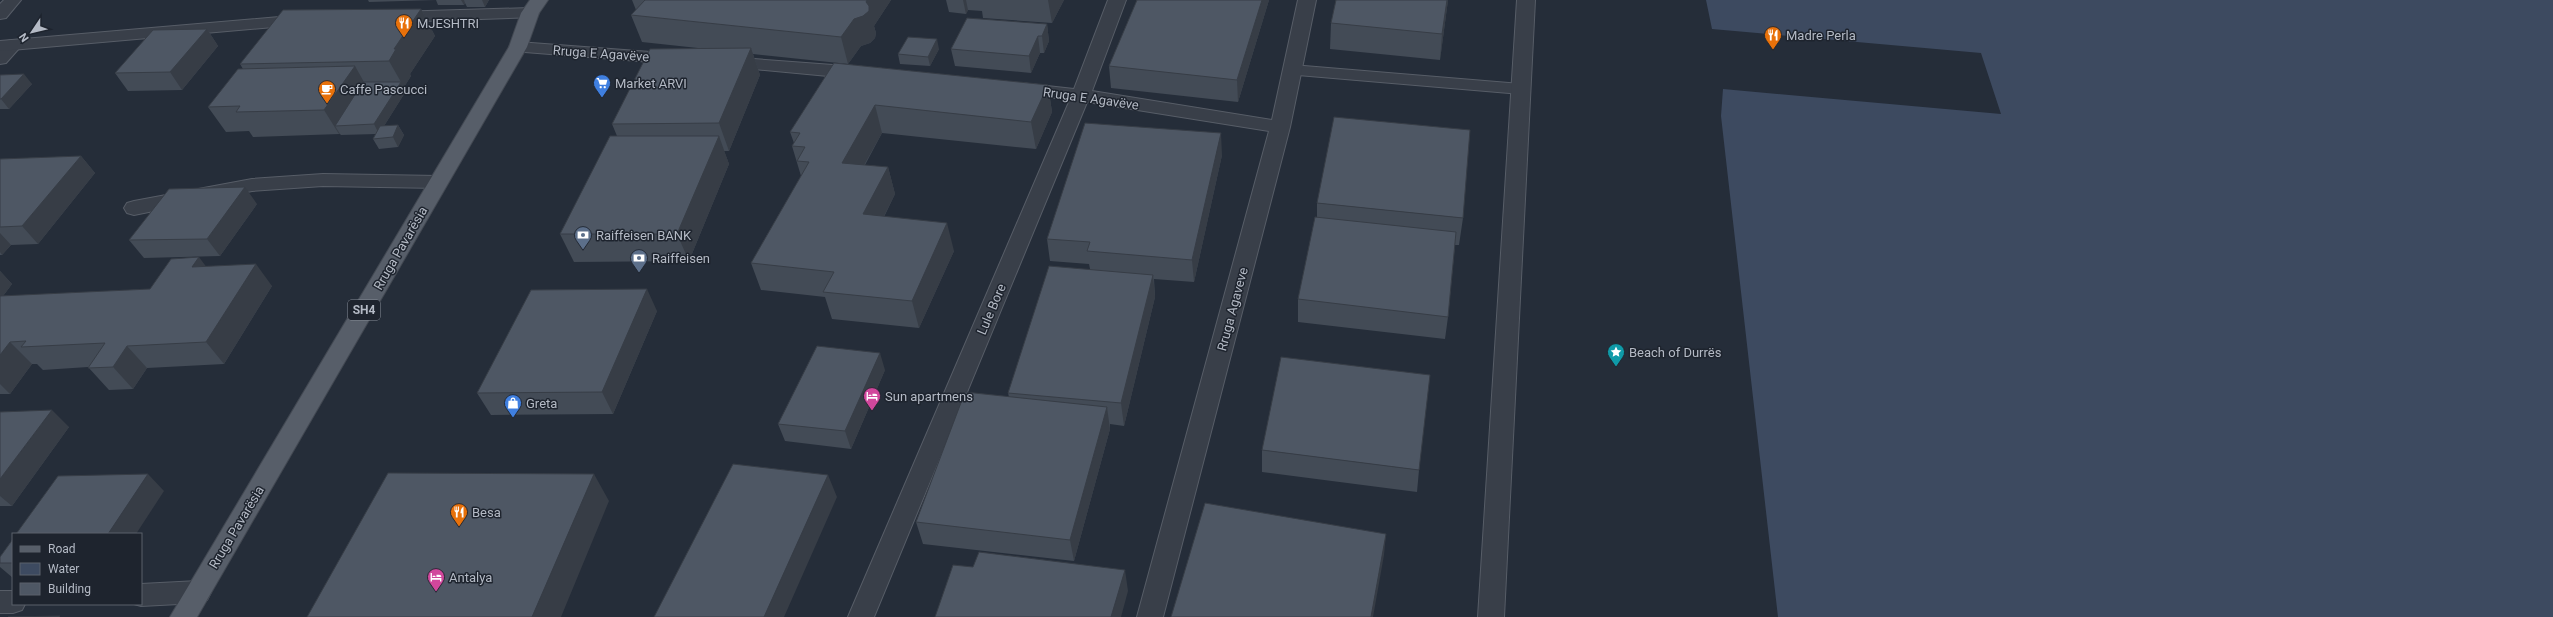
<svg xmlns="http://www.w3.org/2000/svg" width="2553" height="617" font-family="Roboto,sans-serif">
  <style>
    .water { fill: #3d4a60 }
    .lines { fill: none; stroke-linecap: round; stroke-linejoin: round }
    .service-casing { stroke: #575d67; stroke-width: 2 }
    .pedestrian-casing { stroke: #575d67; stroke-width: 2 }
    .minor-casing { stroke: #575d67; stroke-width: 2 }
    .tertiary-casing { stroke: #575d67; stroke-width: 2 }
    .primary-casing { stroke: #424852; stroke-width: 2 }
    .service { fill: #393f49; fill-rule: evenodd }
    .pedestrian { fill: #393f49; fill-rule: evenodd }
    .minor { fill: #393f49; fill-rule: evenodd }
    .tertiary { fill: #393f49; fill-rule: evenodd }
    .primary { fill: #575e69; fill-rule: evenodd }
    .wall { fill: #434b56 }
    .shaded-wall { fill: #373d46 }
    .building { fill: #4e5764; stroke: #373d46 }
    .labels { text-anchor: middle; stroke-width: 3; stroke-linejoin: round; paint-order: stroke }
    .shield { fill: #1e242e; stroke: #878d98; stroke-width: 1 }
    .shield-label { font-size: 12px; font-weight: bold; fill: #b4bac5 }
    .poi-label { font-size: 13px; fill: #b4bac5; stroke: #1e242e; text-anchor: start }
    .street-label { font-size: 13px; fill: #b4bac5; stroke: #1e242e }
  </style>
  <rect width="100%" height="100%" fill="#252d39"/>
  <path class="water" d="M1706,0H2553V617H1778L1721,116L1723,89L2001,114L1981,53L1712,29Z"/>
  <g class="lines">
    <g class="service-casing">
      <path id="service" d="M4,0H21L6,18L0,19V4Z
        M13,40L19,41L22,45L6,63L0,64V49L7,41Z
        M1292,65L1521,84L1527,85L1530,89L1527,93L1521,94L1286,74L1283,70L1286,66Z
        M1081,90L1087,91L1090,95L874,617H848L1072,95L1075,91Z
        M323,174L438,176L445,178L448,182L445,186L438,188L323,186L252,191L134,215L127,213L124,208L127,203L134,201L252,179Z"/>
    </g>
    <g class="pedestrian-casing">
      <path id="pedestrian" d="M1517,0H1535L1504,617H1478Z"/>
    </g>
    <g class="minor-casing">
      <path id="minor" d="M1108,0H1126L1092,91L1272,120L1298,0H1316L1290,127L1163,617H1137L1269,131L1081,101L1013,93L1011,89L1013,85L1020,83L1074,89Z
        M530,8L536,9L539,13L536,17L394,22L388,21L385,17L388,13L394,12Z
        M302,15L308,16L311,20L308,24L0,51V41Z
        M518,42L677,54L683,55L686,59L683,63L677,64L512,51L509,47L512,43Z
        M727,57L860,67L866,69L869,73L866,77L860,79L721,66L718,62L721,58Z"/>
    </g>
    <g class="tertiary-casing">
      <path id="tertiary" d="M198,581L207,584L211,592L207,600L198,603L141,606L134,604H141V584Z
        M0,591H13V604H25L22,610L13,613H0Z"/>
    </g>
    <g class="primary-casing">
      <path id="primary" d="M530,0H548L539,13L527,47L197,617H170L509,47L521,13Z"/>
    </g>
    <use href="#service" class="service"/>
    <use href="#pedestrian" class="pedestrian"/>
    <use href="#minor" class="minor"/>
    <use href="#tertiary" class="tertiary"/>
    <use href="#primary" class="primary"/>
  </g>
  <path class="wall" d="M368,0H489L485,7H467L465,3L464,5H438L436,0L369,2Z
    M632,0H891L874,26L876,33L875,38L870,43L861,46L848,64L753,54L760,75L729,151H724L729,164L689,261L574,262L560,234L617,136L612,124L707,49L642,42L631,15L636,10Z
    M946,0H1064L1052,23L983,18L982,11L968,10L966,14L949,12Z
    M1137,0H1269L1238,102L1111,88L1109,66Z
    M1336,0H1448L1440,60L1330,49L1331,23Z
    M421,9L435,36L410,74L411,76L404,87L406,91L384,126L398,125L404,135L398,147L379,149L373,139L376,134L341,135L340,134L253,137L249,131L226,132L208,107L243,69L240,64Z
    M1047,24L1049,41L1044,53H1040L1031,73L955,66L951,49Z
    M207,29L218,46L182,90L128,91L115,73Z
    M939,49L930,66L900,64L898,54Z
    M834,63L1048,85L1052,112L1036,149L882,133L865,165L888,167L895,194L884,217L954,251L919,328L832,319L825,297L761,290L751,263L801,176L792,146L794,143L790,132Z
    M0,75L32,84L9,109H0Z
    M1222,155L1194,282L1154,279L1155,297L1124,426L1110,424V429L1074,561L923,544L916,522L1009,397L1008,393L1090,269L1089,264L1050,261L1047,239Z
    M81,156L95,173L38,244L11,245L2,255H0V159Z
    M1317,203L1463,218L1459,245H1455L1448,317L1445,339L1298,322V299L1317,217Z
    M257,204L220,256L144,258L129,240Z
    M206,266L272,286L224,364L147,368L133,389L109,390L88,367L43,370L37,364H32L10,394H0V271L12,284L3,296L150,289Z
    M657,311L613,414L491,415L477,393Z
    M885,370L851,449L785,441L778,424Z
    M0,412L69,427L12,506H0Z
    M1262,450L1419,470L1417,492L1262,472Z
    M13,539V578L0,567V557Z"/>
  <path class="shaded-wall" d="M461,0H464L465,3L464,5Z
    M482,0H489L485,7Z
    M867,0H891L874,26L876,33L875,38L870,43L861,46L848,64L841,37Z
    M963,0H966L968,10L966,14Z
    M1048,0H1064L1052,23Z
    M1262,0H1269L1238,102L1237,80Z
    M1447,0H1448L1440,60L1442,34Z
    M421,9L435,36L410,74L411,76L404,87L406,91L379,134L374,124L401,82L389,61L394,49Z
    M1047,24L1049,41L1044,53L1042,36Z
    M207,29L218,46L182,90L170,72Z
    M1038,36L1040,53L1031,73L1029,56Z
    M937,39L939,49L930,66L928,57Z
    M751,48L760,75L729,151L719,123Z
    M355,66L369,91L335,126L340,134H339L324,110Z
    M24,74L32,84L9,109L1,99Z
    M1048,85L1052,112L1036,149L1031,122Z
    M875,105L882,133L850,190L842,163Z
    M398,125L404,135L398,147L393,137Z
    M1221,133L1222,155L1194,282L1192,260Z
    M719,136L729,164L689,261L677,234Z
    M81,156L95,173L38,244L22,226Z
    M888,167L895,194L871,242L863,214Z
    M245,187L257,204L220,256L207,239Z
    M947,223L954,251L919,328L912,301Z
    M0,233L11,245L2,255L0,252Z
    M199,257L216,280L192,267Z
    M256,264L272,286L224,364L206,342Z
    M0,271L12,284L0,300Z
    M1153,275L1155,297L1124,426L1121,403Z
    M647,289L657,311L613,414L602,392Z
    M10,342L32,364L10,394L0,384V355Z
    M127,346L147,368L133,389L113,367Z
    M880,353L885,370L851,449L845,431Z
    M1107,407L1110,429L1074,561L1070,540Z
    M52,410L69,427L12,506L0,496V479Z
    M148,474L164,491L136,534H108Z
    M594,474L609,501L561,617H532Z
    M828,475L837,497L784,617H764Z
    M1386,534L1384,555L1373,617H1371Z
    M1125,570L1128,591L1121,617H1111Z"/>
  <path class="building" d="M644,0H867L866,2L869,6V11L863,16L854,19L841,37L631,15L645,0Z
    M1137,0H1262L1237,80L1109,66Z
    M1336,0H1447L1442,34L1331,23Z
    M421,9L394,49H396L389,61L240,64L283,10Z
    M967,18L1047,24L1042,36H1038L1029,56L951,49Z
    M207,29L170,72L115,73L153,30Z
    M908,37L937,39L928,57L898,54Z
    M751,48L719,123L612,124L650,49Z
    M834,63L1048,85L1031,122L875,105L842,163L888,167L863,214L947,223L912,301L823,292L834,272L751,263L809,162L797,161L805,147L792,146L800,133L790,132Z
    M355,66L324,110L236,112L240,106L208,107L238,69Z
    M24,74L1,99H0V75Z
    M363,82H401L374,124L335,126Z
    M1334,117L1470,130L1463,218L1317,203Z
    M1085,123L1221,133L1192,260L1087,251L1090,242L1047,239Z
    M398,125L393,137L373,139L380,126Z
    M610,136H719L677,234H560Z
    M81,156L22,226L0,227V159Z
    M245,187L207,239L129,240L169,189Z
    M1315,217L1456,232L1448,317L1298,299Z
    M199,257L192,267L256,264L206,342L127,346L113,367L88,368L105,343L21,347L26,341L10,342L0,355V296L150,289L171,259Z
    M1049,266L1153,275L1121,403L1008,393Z
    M647,289L602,392L477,393L531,290Z
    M817,346L880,353L845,431L778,424Z
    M1281,357L1430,375L1419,470L1262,450Z
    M965,392L1107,407L1070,540L916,522Z
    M52,410L0,479V412Z
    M733,464L828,475L764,617H654Z
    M388,473L594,474L532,617H307Z
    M148,474L108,534H16L58,476Z
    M1205,503L1386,534L1371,617H1171Z
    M13,539V563H0V557Z
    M979,552L1125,570L1111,617H935L953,565L973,567Z
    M60,616L59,617H8Z"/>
  <defs>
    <g id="restaurant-pin" transform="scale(0.9)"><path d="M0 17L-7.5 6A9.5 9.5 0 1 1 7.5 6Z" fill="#e8710a" stroke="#1e242e"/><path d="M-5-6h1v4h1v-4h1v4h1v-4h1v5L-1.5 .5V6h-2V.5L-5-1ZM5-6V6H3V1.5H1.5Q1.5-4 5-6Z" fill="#fff"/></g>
    <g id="supermarket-pin" transform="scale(0.9)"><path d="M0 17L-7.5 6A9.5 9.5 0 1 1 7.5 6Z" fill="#3f7fe0" stroke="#1e242e"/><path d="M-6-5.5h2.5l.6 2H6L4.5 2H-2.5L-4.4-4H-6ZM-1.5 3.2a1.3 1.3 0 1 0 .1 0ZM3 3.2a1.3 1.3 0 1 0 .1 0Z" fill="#fff"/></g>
    <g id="cafe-pin" transform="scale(0.9)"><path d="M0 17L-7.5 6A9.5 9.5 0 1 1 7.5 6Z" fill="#e8710a" stroke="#1e242e"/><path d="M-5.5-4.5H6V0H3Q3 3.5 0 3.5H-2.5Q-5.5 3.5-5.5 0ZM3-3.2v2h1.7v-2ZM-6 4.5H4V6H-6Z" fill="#fff"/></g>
    <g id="bank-pin" transform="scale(0.9)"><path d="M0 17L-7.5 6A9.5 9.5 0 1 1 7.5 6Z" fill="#5c6f8a" stroke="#1e242e"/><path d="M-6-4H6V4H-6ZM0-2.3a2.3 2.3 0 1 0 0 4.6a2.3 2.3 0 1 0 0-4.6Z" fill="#fff"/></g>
    <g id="sight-pin" transform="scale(0.9)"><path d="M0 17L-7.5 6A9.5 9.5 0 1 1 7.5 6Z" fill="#0f9aa8" stroke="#1e242e"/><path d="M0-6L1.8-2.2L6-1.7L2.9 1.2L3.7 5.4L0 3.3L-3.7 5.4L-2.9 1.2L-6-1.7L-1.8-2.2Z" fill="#fff"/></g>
    <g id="hotel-pin" transform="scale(0.9)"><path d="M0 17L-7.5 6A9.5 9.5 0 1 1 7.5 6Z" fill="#d1479c" stroke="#1e242e"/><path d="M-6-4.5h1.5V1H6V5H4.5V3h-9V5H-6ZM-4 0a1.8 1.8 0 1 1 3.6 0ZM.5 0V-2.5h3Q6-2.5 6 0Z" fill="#fff"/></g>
    <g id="shop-pin" transform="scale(0.9)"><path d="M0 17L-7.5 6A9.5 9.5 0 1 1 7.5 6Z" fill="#3f7fe0" stroke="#1e242e"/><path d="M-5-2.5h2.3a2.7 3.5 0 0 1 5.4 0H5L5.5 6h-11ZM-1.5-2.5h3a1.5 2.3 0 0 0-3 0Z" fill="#fff"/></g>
  </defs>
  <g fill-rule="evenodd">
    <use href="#restaurant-pin" x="404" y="23"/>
    <use href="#restaurant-pin" x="1773" y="35"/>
    <use href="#supermarket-pin" x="602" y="83"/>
    <use href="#cafe-pin" x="327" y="89"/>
    <use href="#bank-pin" x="583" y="235"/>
    <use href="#bank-pin" x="639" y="258"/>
    <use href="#sight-pin" x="1616" y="352"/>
    <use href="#hotel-pin" x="872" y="396"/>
    <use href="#shop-pin" x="513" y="403"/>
    <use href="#restaurant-pin" x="459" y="512"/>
    <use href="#hotel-pin" x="436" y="577"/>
  </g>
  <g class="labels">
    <rect class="shield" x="348" y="300" width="32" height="20" rx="3"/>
    <g class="shield-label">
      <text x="364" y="314">SH4</text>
    </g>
    <g class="poi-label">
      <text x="417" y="28">MJESHTRI</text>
      <text x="1786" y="40">Madre Perla</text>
      <text x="615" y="88">Market ARVI</text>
      <text x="340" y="94">Caffe Pascucci</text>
      <text x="596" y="240">Raiffeisen BANK</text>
      <text x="652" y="263">Raiffeisen</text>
      <text x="1629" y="357">Beach of Durrës</text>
      <text x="885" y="401">Sun apartmens</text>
      <text x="526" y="408">Greta</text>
      <text x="472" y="517">Besa</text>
      <text x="449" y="582">Antalya</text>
    </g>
    <g class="street-label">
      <text transform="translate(601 53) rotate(4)" y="5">Rruga E Agavëve</text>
      <text transform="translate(1091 98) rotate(8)" y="5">Rruga E Agavëve</text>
      <text transform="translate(400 248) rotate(-60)" y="5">Rruga Pavarësia</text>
      <text transform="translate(991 309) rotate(-67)" y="5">Lule Bore</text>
      <text transform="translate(1232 309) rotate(-75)" y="5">Rruga Agaveve</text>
      <text transform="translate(236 527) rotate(-59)" y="5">Rruga Pavarësia</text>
    </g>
  </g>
  <rect x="12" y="533" width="130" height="72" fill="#1e242e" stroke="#5a606a"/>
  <rect x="20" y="546" width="20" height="6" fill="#575e69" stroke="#5a606a"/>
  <text x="48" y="553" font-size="12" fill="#b4bac5">Road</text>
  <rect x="20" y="563" width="20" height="12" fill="#3d4a60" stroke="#5a606a"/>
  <text x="48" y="573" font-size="12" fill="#b4bac5">Water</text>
  <rect x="20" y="583" width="20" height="12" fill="#4e5764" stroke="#5a606a"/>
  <text x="48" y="593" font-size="12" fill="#b4bac5">Building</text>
  <g transform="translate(32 32) rotate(235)" stroke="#1e242e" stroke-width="3" paint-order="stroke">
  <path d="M0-3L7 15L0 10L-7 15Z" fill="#b4bac5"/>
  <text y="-6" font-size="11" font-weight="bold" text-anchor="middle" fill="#b4bac5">N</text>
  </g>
</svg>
